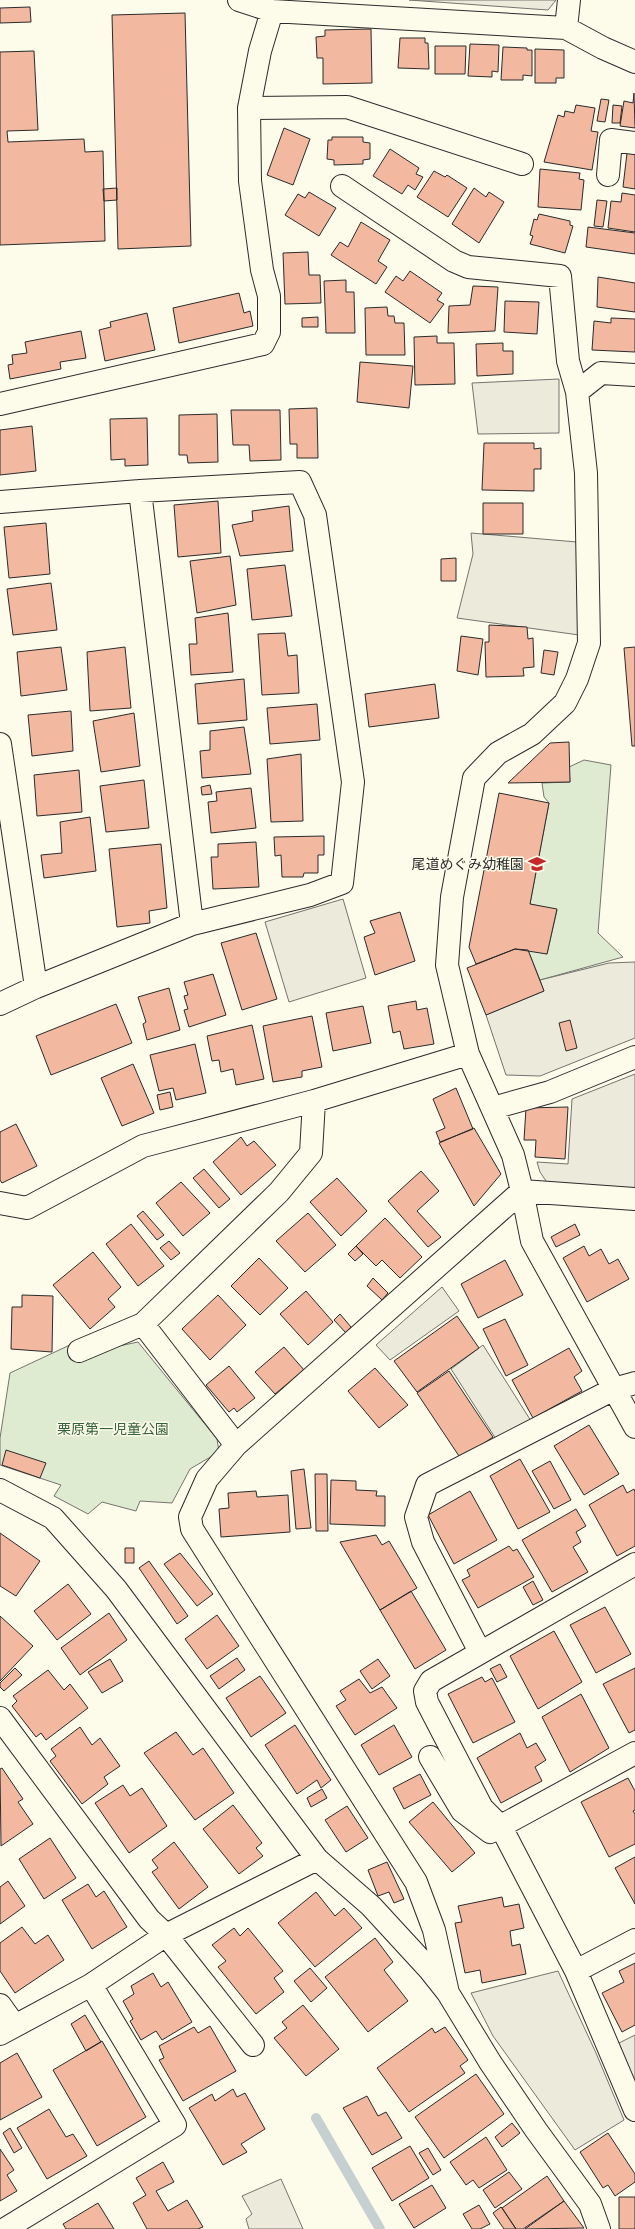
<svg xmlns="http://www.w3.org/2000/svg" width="635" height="2229" font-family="Raleway,'Noto Sans JP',sans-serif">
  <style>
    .green { fill: #deebd1; stroke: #74746e }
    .parking { fill: #eceadb; stroke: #74746e }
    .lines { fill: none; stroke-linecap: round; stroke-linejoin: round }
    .stream { stroke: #c7d0d0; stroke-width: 10 }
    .building { fill: #f2b8a0; stroke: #2b2b2b }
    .street-casing { stroke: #2b2b2b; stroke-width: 24 }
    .street { stroke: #fdfbea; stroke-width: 22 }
    .labels { text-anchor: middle; stroke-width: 3; stroke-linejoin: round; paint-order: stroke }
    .poi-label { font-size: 14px; fill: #2b2b2b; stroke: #fdfbea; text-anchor: end }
    .park-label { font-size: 14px; fill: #34623c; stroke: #fdfbea }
  </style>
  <rect width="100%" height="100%" fill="#fdfbea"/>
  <path class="green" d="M584,760L611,765L598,933L623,957L540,980L528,950L547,954L557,910L530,904L549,803L544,797L542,783L570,782L569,767Z
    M138,1342L217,1439L219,1452L190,1469L172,1503L140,1501L136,1511L102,1502L88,1514L54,1496L61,1485L0,1465V1438L10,1373L72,1344L80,1362L119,1346Z"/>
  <path class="parking" d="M409,0H556L548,10Z
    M559,379V433L478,434L472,383Z
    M471,533L577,542L579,635L457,618L473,554Z
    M343,899L366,978L289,1002L265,922Z
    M635,962V1038L540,1076L506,1075L486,1015L544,991L540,980L609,963Z
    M635,1074V1195L552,1190L540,1172L537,1162L568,1164L572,1099Z
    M442,1287L459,1311L390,1360L376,1345Z
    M483,1345L531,1421L496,1439L451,1369Z
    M558,1971L596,2053L624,2120L575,2150L493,2036L471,1993Z
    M635,2035V2089L615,2045Z
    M281,2179L303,2229H249L246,2219L252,2214L242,2196Z"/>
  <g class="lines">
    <path class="stream" d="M316,2118L380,2229"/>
  </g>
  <path class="building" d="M30,7L31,22L0,23V8Z
    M185,13L191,246L118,249L112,15Z
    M371,29L372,83L323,84V58H317L316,37L325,36V30Z
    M400,38H425V43H428L429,69L398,68Z
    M470,44L499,45L498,72L492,71V77L468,76Z
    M435,46H466L465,74H435Z
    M503,47L527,48V50H532V76L523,75V80H501Z
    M535,49L564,50V78H556V83H535Z
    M34,51L38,130L7,131L8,142L84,139L85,152L103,151L105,241L0,245V52Z
    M634,93L635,128L620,126L624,101L633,103Z
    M601,99L609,100L605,122L597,121Z
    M576,105L595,108L591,131L598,132L592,170L544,162L558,115L564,117L565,111L574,113Z
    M613,105L622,106L620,123H612Z
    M284,128L310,139L293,185L267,175Z
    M332,137H363V142L370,143V159L363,160V164L334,165V160L327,159L328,140H332Z
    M390,149L419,168L416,174L423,177L415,190L408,185L402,194L373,176Z
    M627,153L635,154V189L623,187Z
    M540,169L580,173L579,179L584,180L581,210L538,207Z
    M434,171L445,177L447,175L467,188L448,217L417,197Z
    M117,188V200L104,201L103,189Z
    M474,188L486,197L489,192L504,202L479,243L452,224Z
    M309,192L336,208L319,236L285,215L298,194L305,198Z
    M622,193L635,195V232L608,228L611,201L621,202Z
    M597,200L607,201L603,227L594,226Z
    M539,214L570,221V225L573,226L565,253L530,244L533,236L530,235L534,219L537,220Z
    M361,222L390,240L378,261L387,267L376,284L331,255L340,242L348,247Z
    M588,227L635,233V254L586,247Z
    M308,252L309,275H320L321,303L285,304L283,253Z
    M410,271L442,293L437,300L444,304L430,323L385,292L396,276L403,281Z
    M598,277L635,283V312L597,307Z
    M346,280V292H354L355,333H326L324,281Z
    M473,286L498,287L495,331L448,333L449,306L470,305Z
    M239,293L244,313L250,311L253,326L179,343L173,308Z
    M505,301L539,302L537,334L504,332Z
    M387,307L388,316H394L395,323H404L405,355H366L365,308Z
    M147,313L155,350L105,361L99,330L111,327L110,322Z
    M318,317V327H302V318Z
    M611,318L635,319V352L592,350L594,321L611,323Z
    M81,331L86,358L60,362L61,369L10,379L8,365L13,364L12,355L27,353L25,342Z
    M437,336V343H454L455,384L415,385L414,337Z
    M503,343V351H513V374L477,376L476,344Z
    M360,362L413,366L409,408L357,402Z
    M317,408L318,458H297V444H290L289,409Z
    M231,410H280L281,460L250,461L249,445H233Z
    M217,414L218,462L188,463L187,455H179V415Z
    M147,418L148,465L125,466V459L111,460L110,419Z
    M32,426L36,471L0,475V430Z
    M484,443H534V449L541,448V469H534V491L482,490Z
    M218,501L221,553L178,557L174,505Z
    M483,503H523V534H483Z
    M289,506L293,551L240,556L232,525L253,521L252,511Z
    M46,523L50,574L9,578L4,527Z
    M230,556L236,605L197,613L190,561Z
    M456,558V581H441V559Z
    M285,565L292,616L252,620L247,569Z
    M51,583L57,630L13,635L7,589Z
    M228,613L233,672L191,675L189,644H197L195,618Z
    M489,625L527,627L528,639L533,638L534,667L523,668L524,676L486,677L485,642H489Z
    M285,633L288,656L297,655L299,693L262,695L258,634Z
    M461,636L483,639L478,675L457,671Z
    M61,647L67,690L21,696L17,652Z
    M125,647L131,708L90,711L87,652Z
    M635,647V746H632L624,648Z
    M544,650L558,652L554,675L541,673Z
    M244,679L247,720L198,724L195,684Z
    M435,684L439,718L369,727L365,694Z
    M317,704L320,740L270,744L267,708Z
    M71,711L73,751L32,756L28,715Z
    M134,713L140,766L101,772L93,721Z
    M244,727L251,774L202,778L200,751L210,750V731Z
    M569,742L570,782L508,783L550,743Z
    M301,754L303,821L271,822L267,759Z
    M79,770L82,812L37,816L34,775Z
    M144,780L149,828L106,832L100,786Z
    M210,785L212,794L202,795L201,787Z
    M251,788L256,828L211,833L208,802L217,801L216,792Z
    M499,793L549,803L530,904L557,909L547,954L515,949L476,964L469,947Z
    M90,817L96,871L44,878L41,855L62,853L60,822Z
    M324,836V855H318V873H304L303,877H282L281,855L275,856L274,837Z
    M256,842L259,887L213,889L211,857H218V844Z
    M161,844L167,908L149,911L150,923L117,927L109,849Z
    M400,912L415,961L375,975L364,937L375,933L370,921Z
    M256,933L277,999L242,1010L221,943Z
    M515,949L528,950L544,991L486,1015L467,968Z
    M213,974L226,1015L189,1027L184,1010L188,1009L184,996L188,995L184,982Z
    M169,988L180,1030L147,1040L143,1024L146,1022L138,997Z
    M416,1001L417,1010L427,1008L434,1044L404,1049L400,1031L393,1033L388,1006Z
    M116,1004L132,1043L51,1075L36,1036Z
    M363,1006L371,1043L333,1051L326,1013Z
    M312,1016L322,1067L302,1071V1077L273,1082L263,1026Z
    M570,1020L577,1048L566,1051L559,1023Z
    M252,1025L264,1079L236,1085L233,1069L221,1072L219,1060L212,1061L207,1036Z
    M195,1044L206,1093L176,1100L173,1088L159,1091L150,1055Z
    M133,1064L154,1113L122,1126L101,1078Z
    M456,1088L473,1129L440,1142L436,1132L445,1128L433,1099Z
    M170,1092L173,1107L160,1110L157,1095Z
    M568,1107L565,1159L535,1157L536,1140H524L526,1108Z
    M16,1124L37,1166L2,1183L0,1180V1132Z
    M474,1128L501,1174L474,1206L439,1143Z
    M241,1137L247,1146L254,1141L276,1165L241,1195L213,1162Z
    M204,1169L230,1199L219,1208L193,1178Z
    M421,1171L439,1191L417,1211L441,1237L428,1247L388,1201Z
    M337,1178L367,1211L341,1236L310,1202Z
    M181,1182L210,1213L183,1236L156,1203Z
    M143,1211L164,1235L157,1240L137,1216Z
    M308,1213L336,1245L305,1272L276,1241Z
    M385,1218L422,1257L400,1278L382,1260L376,1266L356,1246Z
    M131,1224L164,1266L138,1286L106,1244Z
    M575,1224L580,1235L556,1247L551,1237Z
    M169,1241L180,1253L171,1260L160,1248Z
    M356,1246L363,1254L355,1261L348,1254Z
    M584,1246L589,1256L601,1249L609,1264L618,1259L629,1279L587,1302L563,1258Z
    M93,1252L121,1287L108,1299L115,1307L90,1329L53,1285Z
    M259,1258L288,1288L260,1315L231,1286Z
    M505,1260L523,1295L478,1318L461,1284Z
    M373,1278L388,1293L382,1300L367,1286Z
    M306,1291L333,1322L308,1345L280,1314Z
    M22,1295L53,1296L52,1352L11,1349L12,1307H22Z
    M218,1295L246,1325L210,1360L182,1329Z
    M340,1314L351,1327L346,1333L334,1320Z
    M457,1316L479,1348L417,1392L394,1361Z
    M505,1319L528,1365L506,1376L483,1329Z
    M284,1347L304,1370L275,1394L255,1372Z
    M569,1348L582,1371L574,1377L582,1391L533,1418L512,1380Z
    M229,1366L255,1398L237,1412L234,1408L229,1412L206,1385Z
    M375,1368L408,1405L379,1428L348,1391Z
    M449,1371L493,1437L461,1459L417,1393Z
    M589,1425L619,1474L584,1495L554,1446Z
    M6,1450L46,1463L40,1478L2,1465Z
    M520,1459L550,1512L518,1529L490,1476Z
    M550,1461L571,1500L554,1509L532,1471Z
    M304,1469L311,1528L296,1529L291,1471Z
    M315,1474H327L328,1531H316Z
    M331,1480L356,1481V1490L377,1491L376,1496H385V1526L330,1524Z
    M623,1485L627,1493L634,1489L635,1492V1546L617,1556L589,1505Z
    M256,1491L257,1497L288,1495L290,1532L221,1537L219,1509L229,1508L228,1493Z
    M470,1491L497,1540L454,1564L428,1515Z
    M576,1509L586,1526L576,1532L581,1542L573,1547L588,1572L552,1592L522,1540Z
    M0,1533L40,1561L16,1596L0,1586Z
    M376,1535L382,1545L389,1541L417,1588L380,1610L340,1542Z
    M509,1546L513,1551L517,1549L534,1577L478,1608L462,1580L470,1576L467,1570Z
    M125,1548H134V1563H125Z
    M180,1553L213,1594L197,1606L164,1564Z
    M149,1561L188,1616L177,1624L139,1568Z
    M533,1581L543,1600L533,1605L523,1587Z
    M68,1584L91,1614L57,1640L34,1611Z
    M411,1591L446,1650L415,1669L380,1610Z
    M605,1607L631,1654L596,1673L570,1625Z
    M109,1613L127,1640L80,1675L61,1648Z
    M217,1615L239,1646L207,1669L185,1639Z
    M0,1616L33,1646L0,1681Z
    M554,1631L582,1682L538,1709L510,1656Z
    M237,1658L245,1670L219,1689L210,1676Z
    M110,1659L123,1681L102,1693L88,1672Z
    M378,1659L390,1676L372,1689L360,1671Z
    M500,1664L507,1677L497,1682L490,1669Z
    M15,1668L22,1675L4,1691L0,1687V1683Z
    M635,1668V1730L629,1733L603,1684Z
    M48,1670L64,1690L70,1684L88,1708L46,1740L41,1733L36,1737L12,1706L17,1701L13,1696Z
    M260,1676L286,1713L251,1737L226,1698Z
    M482,1677L485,1682L492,1678L515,1722L473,1743L448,1694Z
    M359,1679L370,1693L382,1687L397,1708L355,1735L336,1706L346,1700L340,1691Z
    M581,1694L609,1748L570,1772L542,1717Z
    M295,1725L331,1780L321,1788L317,1780L297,1794L265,1745Z
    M394,1725L412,1757L379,1775L361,1745Z
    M80,1727L92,1745L100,1738L120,1766L104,1777L108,1784L82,1804L50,1761L56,1756L51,1749Z
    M176,1732L193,1755L203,1748L234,1793L195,1820L144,1753Z
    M520,1733L527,1748L536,1743L546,1760L535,1767L542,1781L501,1803L477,1758Z
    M2,1768L23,1799L18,1802L33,1824L1,1846L0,1769Z
    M420,1774L431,1795L404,1809L393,1788Z
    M628,1778L635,1791V1810L633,1811L635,1814V1844L609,1857L581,1802Z
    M123,1785L130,1796L142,1788L167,1826L129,1853L95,1803Z
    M322,1789L327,1798L311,1807L307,1798Z
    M433,1802L475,1853L452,1872L409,1822Z
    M233,1805L262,1843L256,1848L263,1856L239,1874L203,1829Z
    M347,1806L368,1838L346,1852L325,1820Z
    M50,1838L76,1878L44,1899L19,1859Z
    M174,1842L208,1887L179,1909L152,1872L158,1868L152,1860Z
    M635,1857V1904L615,1868Z
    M387,1862L404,1899L394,1903L389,1892L378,1896L368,1870Z
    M8,1881L25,1906L0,1924V1887Z
    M88,1884L96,1897L104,1891L127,1927L92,1949L62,1900Z
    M316,1892L335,1916L344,1908L362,1928L315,1967L278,1923Z
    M502,1897L504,1907L519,1904L524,1928L510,1931L512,1946L520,1944L526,1974L482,1983L480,1970L465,1973L455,1923L462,1922L458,1906Z
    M22,1927L35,1944L48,1935L64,1960L15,1993L0,1971V1943Z
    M234,1928L240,1936L248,1928L283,1971L274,1978L284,1992L256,2014L218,1967L226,1961L212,1945Z
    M375,1938L393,1962L384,1970L408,2001L368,2032L325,1977Z
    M635,1963V2025L622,2032L602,1993L624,1982L619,1971Z
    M310,1968L327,1988L311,2002L294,1981Z
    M153,1973L161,1987L168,1982L192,2022L162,2040L156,2031L141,2040L130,2021L133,2019L123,2001L134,1994L131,1986Z
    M303,2005L339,2049L306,2076L274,2038L287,2028L282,2022Z
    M85,2015L101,2042L86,2051L71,2024Z
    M210,2026L236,2071L183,2101L159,2060L164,2058L159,2046L194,2027L198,2033Z
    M445,2027L468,2060L460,2066L465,2073L409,2112L377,2068L432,2028L435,2033Z
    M102,2041L146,2117L97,2146L53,2070Z
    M17,2053L42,2097L0,2120V2063Z
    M476,2074L504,2114L444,2158L415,2117Z
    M233,2089L237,2097L245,2093L265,2129L241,2144L247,2152L223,2165L189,2108L212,2094L215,2101Z
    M367,2096L378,2116L386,2112L402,2138L372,2155L343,2108Z
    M49,2109L66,2137L73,2134L87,2156L47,2179L17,2128Z
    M512,2123L520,2133L502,2147L495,2137Z
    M10,2128L22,2148L14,2153L3,2133Z
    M608,2133L635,2174V2182L615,2196L608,2185L603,2188L580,2152Z
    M486,2137L507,2170L479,2188L473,2180L466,2185L450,2162Z
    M410,2146L429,2178L392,2201L372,2168Z
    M428,2148L441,2170L433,2175L419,2153Z
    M0,2149L14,2170L7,2175L17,2191L0,2201Z
    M163,2162L174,2182L156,2191L168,2211L187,2200L203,2227L198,2229H147L133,2203L146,2195L136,2178Z
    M509,2172L522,2189L495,2208L483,2190Z
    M547,2176L564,2201L523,2229H516L502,2208Z
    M432,2185L446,2208L414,2228L399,2204Z
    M619,2197H635V2229H619Z
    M564,2201L584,2228L525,2229Z
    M98,2203L114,2229H66L63,2224Z
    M479,2205L490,2224L480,2229H472L463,2214Z
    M501,2207L502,2208L516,2229H504L493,2213Z"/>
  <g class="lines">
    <g class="street-casing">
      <path id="street" d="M239,0L272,11L566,28
        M569,0L566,28L603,48L635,62
        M249,108L347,107L522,164
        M608,175L611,140L635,143
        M342,186L454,261L468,267L560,276L568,361L577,392
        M0,404L263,344L269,332V296L262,270L250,181L249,108L260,51L272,11
        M140,491L192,924
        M0,502L140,491L300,482L315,515L353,782L342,883L310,895L192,924L36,987L0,1004
        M0,744L36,987
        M493,1108L550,1092L635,1057
        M635,1199L522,1191L532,1241L635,1427
        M0,1203L27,1208L143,1146L314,1101L468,1054
        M143,1324L236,1445
        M79,1351L143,1324L279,1192L311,1153L314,1101
        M0,1490L53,1518L116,1589L317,1859L371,1906L429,1969L448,1993L490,2062L536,2130L590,2204L599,2229
        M635,1564L431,1681L425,1691L427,1702L482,1808L501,1827L576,1971L635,2110
        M480,1652L423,1542L416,1517L427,1485L614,1389L635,1383
        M0,1718L149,1919L166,1935L253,2045
        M430,1757L462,1811L490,1832L635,1753
        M576,1971L635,1940
        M448,1993L434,1930L416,1882L192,1529L190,1517L207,1479L236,1445L522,1191L513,1155L468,1054L447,965L452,897L474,778L498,753L532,734L565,703L577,679L589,643L586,473L577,392L601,373L635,375
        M0,2005L15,2026
        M0,2034L91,1985L166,1935L317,1859
        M5,2229L175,2125L91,1985"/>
    </g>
    <use href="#street" class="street"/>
  </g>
  <defs>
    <g id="school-bare" transform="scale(1.38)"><path d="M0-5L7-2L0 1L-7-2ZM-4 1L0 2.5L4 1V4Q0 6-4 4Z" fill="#c62828" stroke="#fdfbea" stroke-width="2.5" paint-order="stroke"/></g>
  </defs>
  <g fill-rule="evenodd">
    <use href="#school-bare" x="537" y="864"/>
  </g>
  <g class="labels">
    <g class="poi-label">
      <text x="524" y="869">尾道めぐみ幼稚園</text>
    </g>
    <g class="park-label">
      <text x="113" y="1434">栗原第一児童公園</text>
    </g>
  </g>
</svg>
